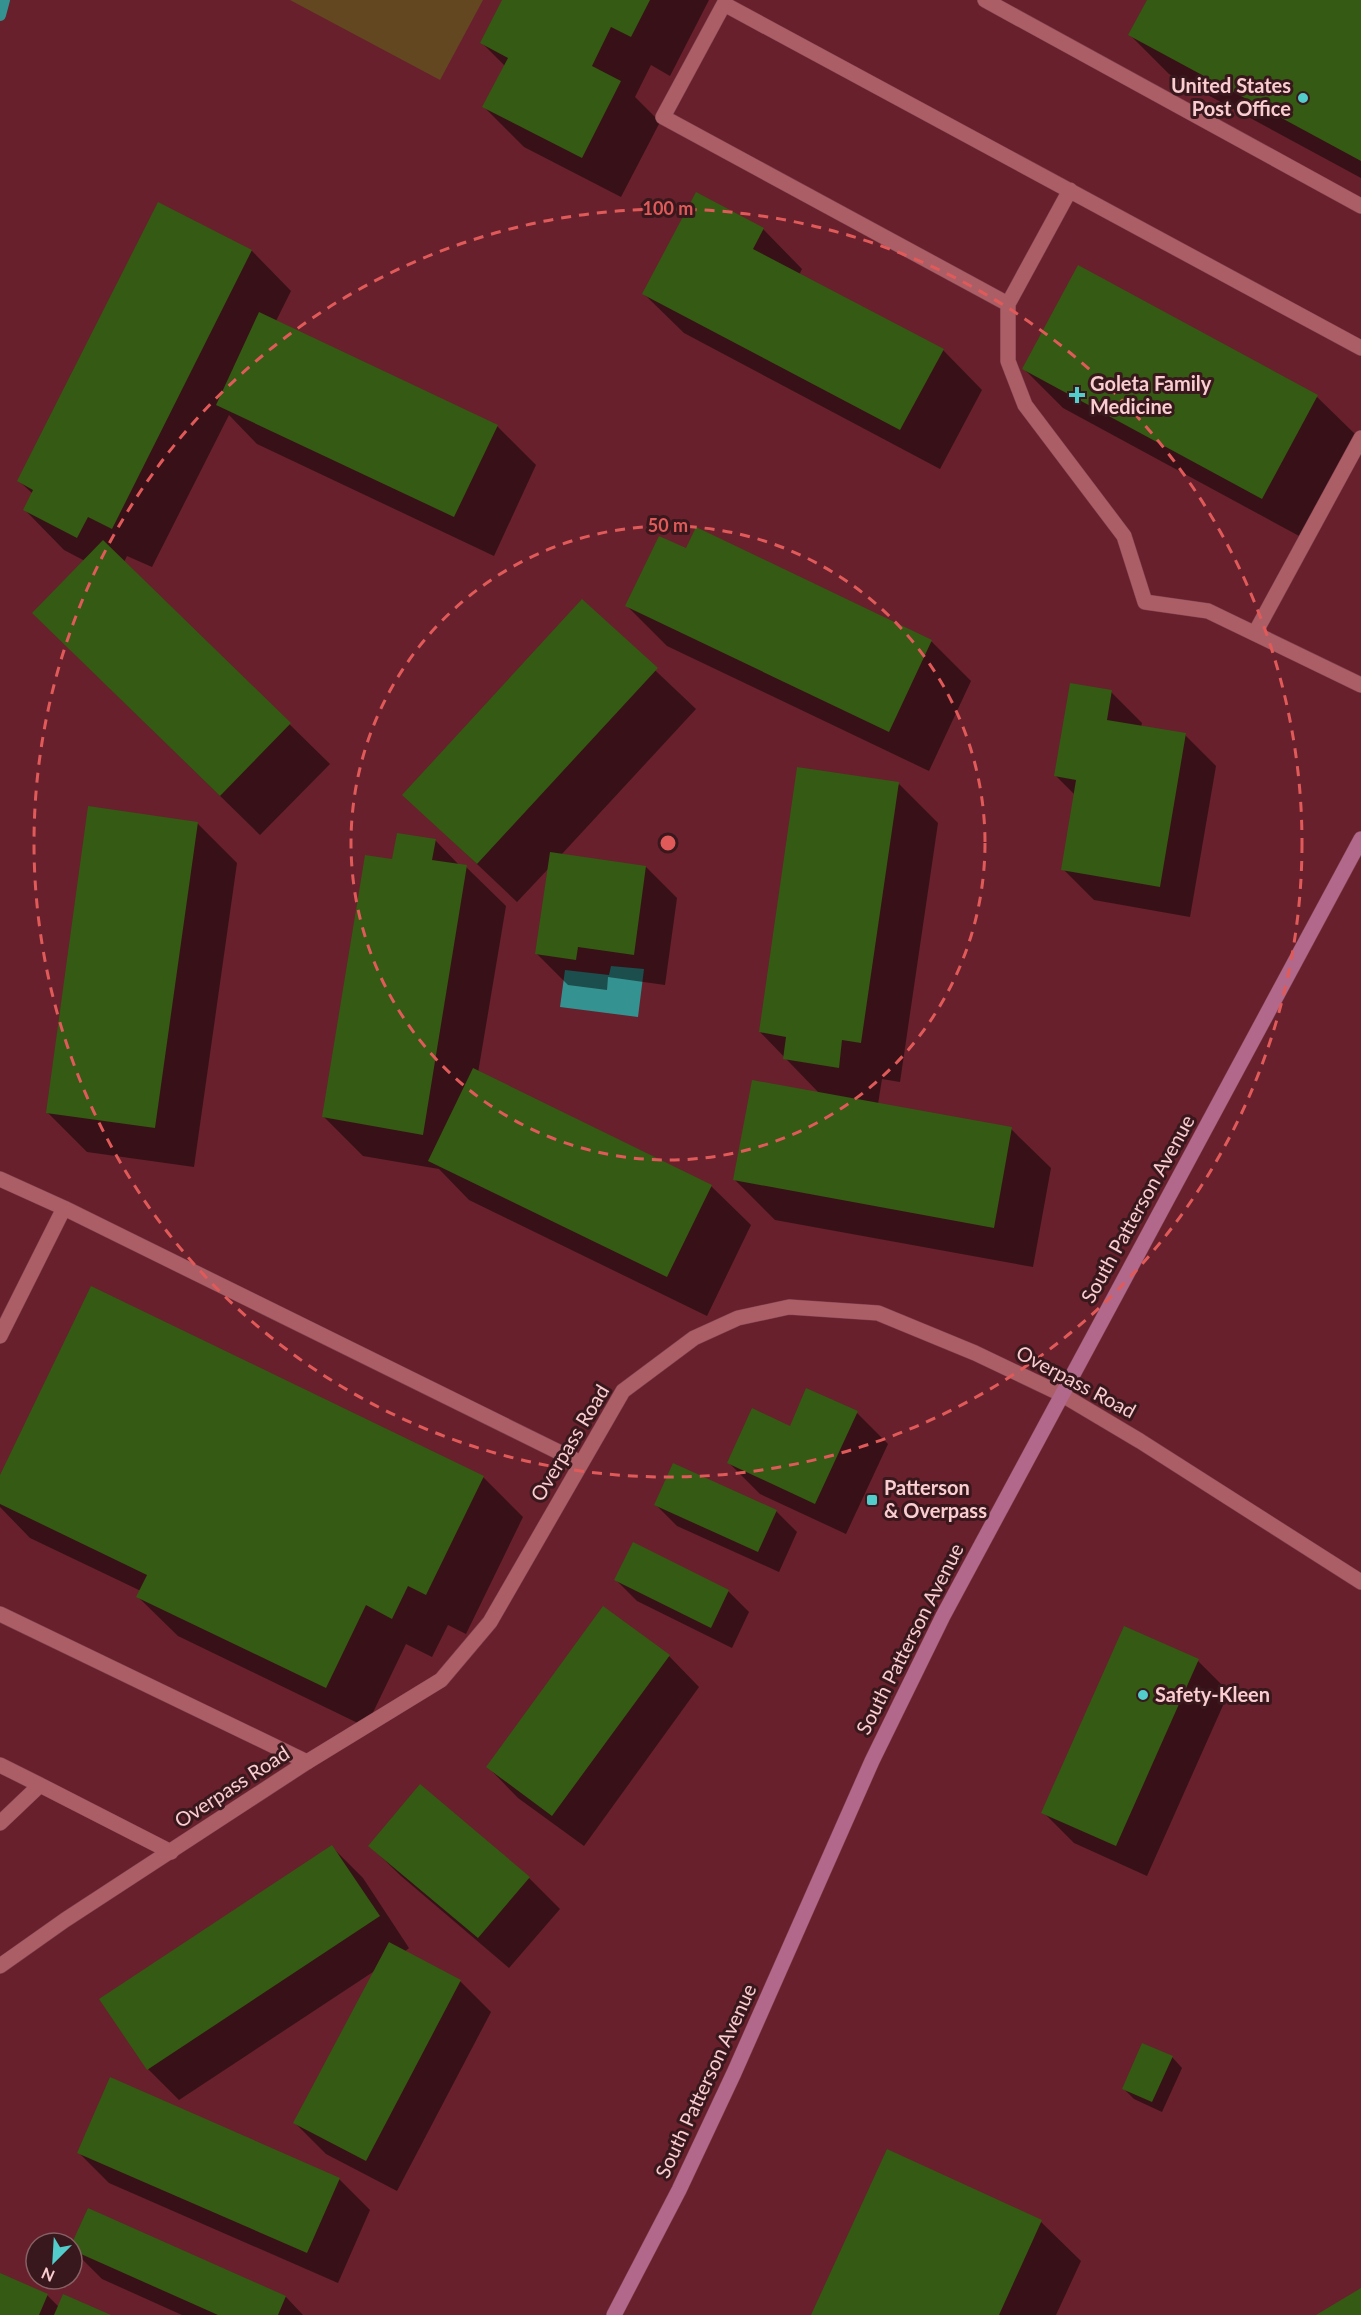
<svg xmlns="http://www.w3.org/2000/svg" width="1361" height="2315" font-family="Lato,sans-serif">
  <style>
    .green { fill: #634720 }
    .water { fill: #349291 }
    .shadow { fill: #0007 }
    .lines { fill: none; stroke-linecap: round; stroke-linejoin: round }
    .stream { stroke: #349291; stroke-width: 12 }
    .building { fill: #345a13 }
    .lane-casing { stroke: #7d3e4c; stroke-width: 16 }
    .street-casing { stroke: #7d3e4c; stroke-width: 16 }
    .secondary-casing { stroke: #7d3e4c; stroke-width: 16 }
    .lane { stroke: #ac5e66; stroke-width: 15 }
    .street { stroke: #ac5e66; stroke-width: 15 }
    .secondary { stroke: #b2688b; stroke-width: 15 }
    .ring { fill: none; stroke: #e15a5a; stroke-width: 3; stroke-dasharray: 10 8 }
    .poi-dot { fill: #52cdcb; stroke: #38181c; stroke-width: 2 }
    .labels { text-anchor: middle; stroke-width: 6; stroke-linejoin: round; paint-order: stroke }
    .poi-label { font-size: 20px; font-weight: bold; fill: #facdd0; stroke: #38181c; text-anchor: start }
    .street-label { font-size: 20px; fill: #facdd0; stroke: #38181c }
    .centre { fill: #e15a5a; stroke: #38181c; stroke-width: 3 }
    .ring-label { font-size: 18px; text-anchor: middle; font-weight: bold; fill: #e15a5a; stroke: #38181c; stroke-width: 6; stroke-linejoin: round; paint-order: stroke }
  </style>
  <rect width="100%" height="100%" fill="#67202c"/>
  <path class="green" d="M290,0H483L440,80Z"/>
  <path class="water" d="M611,966L644,969L638,1017L560,1007L565,970L609,975Z"/>
  <path class="shadow" d="M504,0H709L670,76L651,65L635,97L660,122L621,197L524,147L484,107L505,66L482,43Z
    M1149,0H1361V178L1169,74L1130,35Z
    M158,204L252,251L291,291L276,321L497,426L536,465L494,556L257,444L229,415L152,567L127,556L124,562L330,764L260,835L74,653L85,561L64,550L25,510L33,494L19,481Z
    M763,229L802,269L799,275L943,350L982,390L940,469L684,333L644,294Z
    M1024,369L1317,397L1357,436L1301,537L1063,408Z
    M696,529L932,642L971,681L929,771L667,646L627,606L686,550Z
    M583,602L696,709L561,855L646,867L677,898L665,985L608,977L607,990L568,985L537,954L549,868L517,902L404,795Z
    M1111,692L1142,723L1141,727L1185,735L1216,766L1190,917L1094,900L1063,869L1075,795L1056,776Z
    M899,784L938,823L900,1082L882,1079L878,1104L1011,1129L1051,1168L1033,1267L775,1220L735,1180L820,1094L760,1032Z
    M197,823L237,863L194,1167L87,1152L47,1112Z
    M435,840L460,866L466,867L506,906L478,1073L711,1186L751,1225L707,1316L469,1200L439,1169L363,1156L324,1117L393,861Z
    M857,1413L888,1444L846,1534L760,1494L729,1463L790,1428Z
    M483,1477L523,1517L466,1634L448,1625L432,1657L406,1644L366,1727L178,1636L138,1597L141,1591L30,1538L0,1507V1479Z
    M656,1505L776,1511L797,1532L779,1572L677,1526Z
    M616,1580L728,1591L749,1612L732,1648L637,1601Z
    M669,1656L699,1687L584,1846L518,1798L488,1767Z
    M1198,1661L1229,1692L1147,1876L1074,1843L1043,1812Z
    M370,1846L529,1878L560,1909L509,1968L401,1876Z
    M332,1847L363,1878L409,1948L404,1952L460,1981L491,2012L397,2191L326,2154L295,2123L376,1970L179,2100L148,2069Z
    M1172,2057L1182,2068L1162,2112L1134,2099L1123,2088Z
    M78,2152L339,2179L370,2210L338,2283L109,2183Z
    M89,2210L286,2297L303,2315H182L102,2279L72,2249Z
    M1041,2222L1081,2261L1056,2315H813Z
    M0,2274L47,2295L59,2307L107,2315H0Z"/>
  <g class="lines">
    <path class="stream" d="M0,15L4,0"/>
  </g>
  <path class="building" d="M502,0H650L631,37L611,27L592,66L621,81L582,158L482,107L508,58L480,43Z
    M1147,0H1361V161L1128,35Z
    M696,192L764,228L753,249L944,349L900,430L642,294Z
    M158,202L252,250L112,529L88,517L77,538L23,510L33,490L17,481Z
    M1078,265L1318,395L1262,499L1022,369Z
    M259,312L498,425L454,517L216,405Z
    M696,527L932,640L889,732L625,606L659,536L686,548Z
    M103,540L291,723L220,796L32,613Z
    M582,599L658,668L477,864L402,795Z
    M1070,683L1112,690L1107,720L1186,733L1160,887L1061,870L1076,780L1054,776Z
    M797,767L899,782L861,1043L842,1040L839,1068L783,1059L786,1037L759,1032Z
    M88,806L198,822L155,1128L46,1113Z
    M397,833L436,839L432,860L467,865L423,1135L322,1117L365,855L392,859Z
    M550,852L646,866L634,955L578,947L576,960L535,954Z
    M473,1068L712,1185L667,1277L428,1161Z
    M752,1080L1012,1127L994,1228L733,1180Z
    M91,1286L484,1476L426,1595L408,1586L392,1619L366,1605L326,1688L136,1597L147,1575L0,1504V1475Z
    M806,1388L858,1411L815,1504L727,1463L752,1408L790,1426Z
    M673,1463L777,1510L758,1552L654,1505Z
    M633,1542L729,1590L711,1628L614,1580Z
    M603,1606L670,1655L552,1816L486,1767Z
    M1124,1626L1199,1659L1116,1846L1041,1813Z
    M420,1784L530,1877L478,1938L368,1846Z
    M332,1845L380,1916L147,2070L99,1999Z
    M389,1942L461,1980L366,2161L293,2123Z
    M1142,2043L1173,2056L1152,2102L1122,2089Z
    M110,2077L340,2178L307,2253L77,2153Z
    M887,2149L1042,2220L999,2315H811Z
    M88,2208L286,2296L278,2315H218L72,2250V2243Z
    M0,2273L48,2294L39,2315H0Z
    M1361,2288V2315H1316Z
    M63,2294L111,2315H54Z"/>
  <g class="lines">
    <g class="lane-casing">
      <path id="lane" d="M985,0L1361,206
        M1008,304L1070,190
        M1361,348L724,4L663,117L1008,304V361L1025,405L1124,536L1145,602L1208,611L1361,685
        M1255,633L1361,438
        M0,1179L64,1208L581,1463
        M0,1336L64,1208
        M0,1614L307,1762
        M0,1765L40,1785
        M0,1823L40,1785L171,1852"/>
    </g>
    <g class="street-casing">
      <path id="street" d="M0,1966L65,1920L307,1762L441,1680L490,1622L623,1391L694,1338L738,1318L789,1307L878,1313L975,1353L1061,1394L1140,1441L1361,1582"/>
    </g>
    <g class="secondary-casing">
      <path id="secondary" d="M614,2315L679,2190L734,2073L872,1761L943,1616L1361,839"/>
    </g>
    <use href="#lane" class="lane"/>
    <use href="#street" class="street"/>
    <use href="#secondary" class="secondary"/>
  </g>
  <g class="ring">
    <circle cx="668" cy="843" r="317"/>
    <circle cx="668" cy="843" r="634"/>
  </g>
  <g class="poi-dot">
    <circle cx="1303" cy="98" r="6"/>
    <path d="M1074 386h6v6h6v6h-6v6h-6v-6h-6v-6h6z"/>
    <rect x="866" y="1494" width="12" height="12" rx="3"/>
    <circle cx="1143" cy="1695" r="6"/>
  </g>
  <g class="labels">
    <g class="poi-label">
      <text x="1291" y="93" text-anchor="end">United States<tspan x="1291" dy="23">Post Office</tspan></text>
      <text x="1090" y="391">Goleta Family<tspan x="1090" dy="23">Medicine</tspan></text>
      <text x="884" y="1495">Patterson<tspan x="884" dy="23">&amp; Overpass</tspan></text>
      <text x="1155" y="1702">Safety-Kleen</text>
    </g>
    <g class="street-label">
      <text transform="translate(1138 1209) rotate(-61)" y="7">South Patterson Avenue</text>
      <text transform="translate(1076 1382) rotate(28)" y="7">Overpass Road</text>
      <text transform="translate(570 1443) rotate(-59)" y="7">Overpass Road</text>
      <text transform="translate(910 1639) rotate(-63)" y="7">South Patterson Avenue</text>
      <text transform="translate(232 1787) rotate(-33)" y="7">Overpass Road</text>
      <text transform="translate(706 2081) rotate(-65)" y="7">South Patterson Avenue</text>
    </g>
  </g>
  <circle cx="668" cy="843" r="9" class="centre"/>
  <g class="ring-label">
    <text x="668" y="215">100 m</text>
    <text x="668" y="532">50 m</text>
  </g>
  <g transform="translate(54 2261) rotate(204)"><circle r="28" fill="#38181c" stroke="#866064" stroke-width="1.5"/>
  <path d="M0-4.5L10 22L0 15L-10 22Z" fill="#52cdcb"/>
  <text y="-9" font-size="16" font-weight="bold" text-anchor="middle" fill="#facdd0">N</text>
  </g>
</svg>
